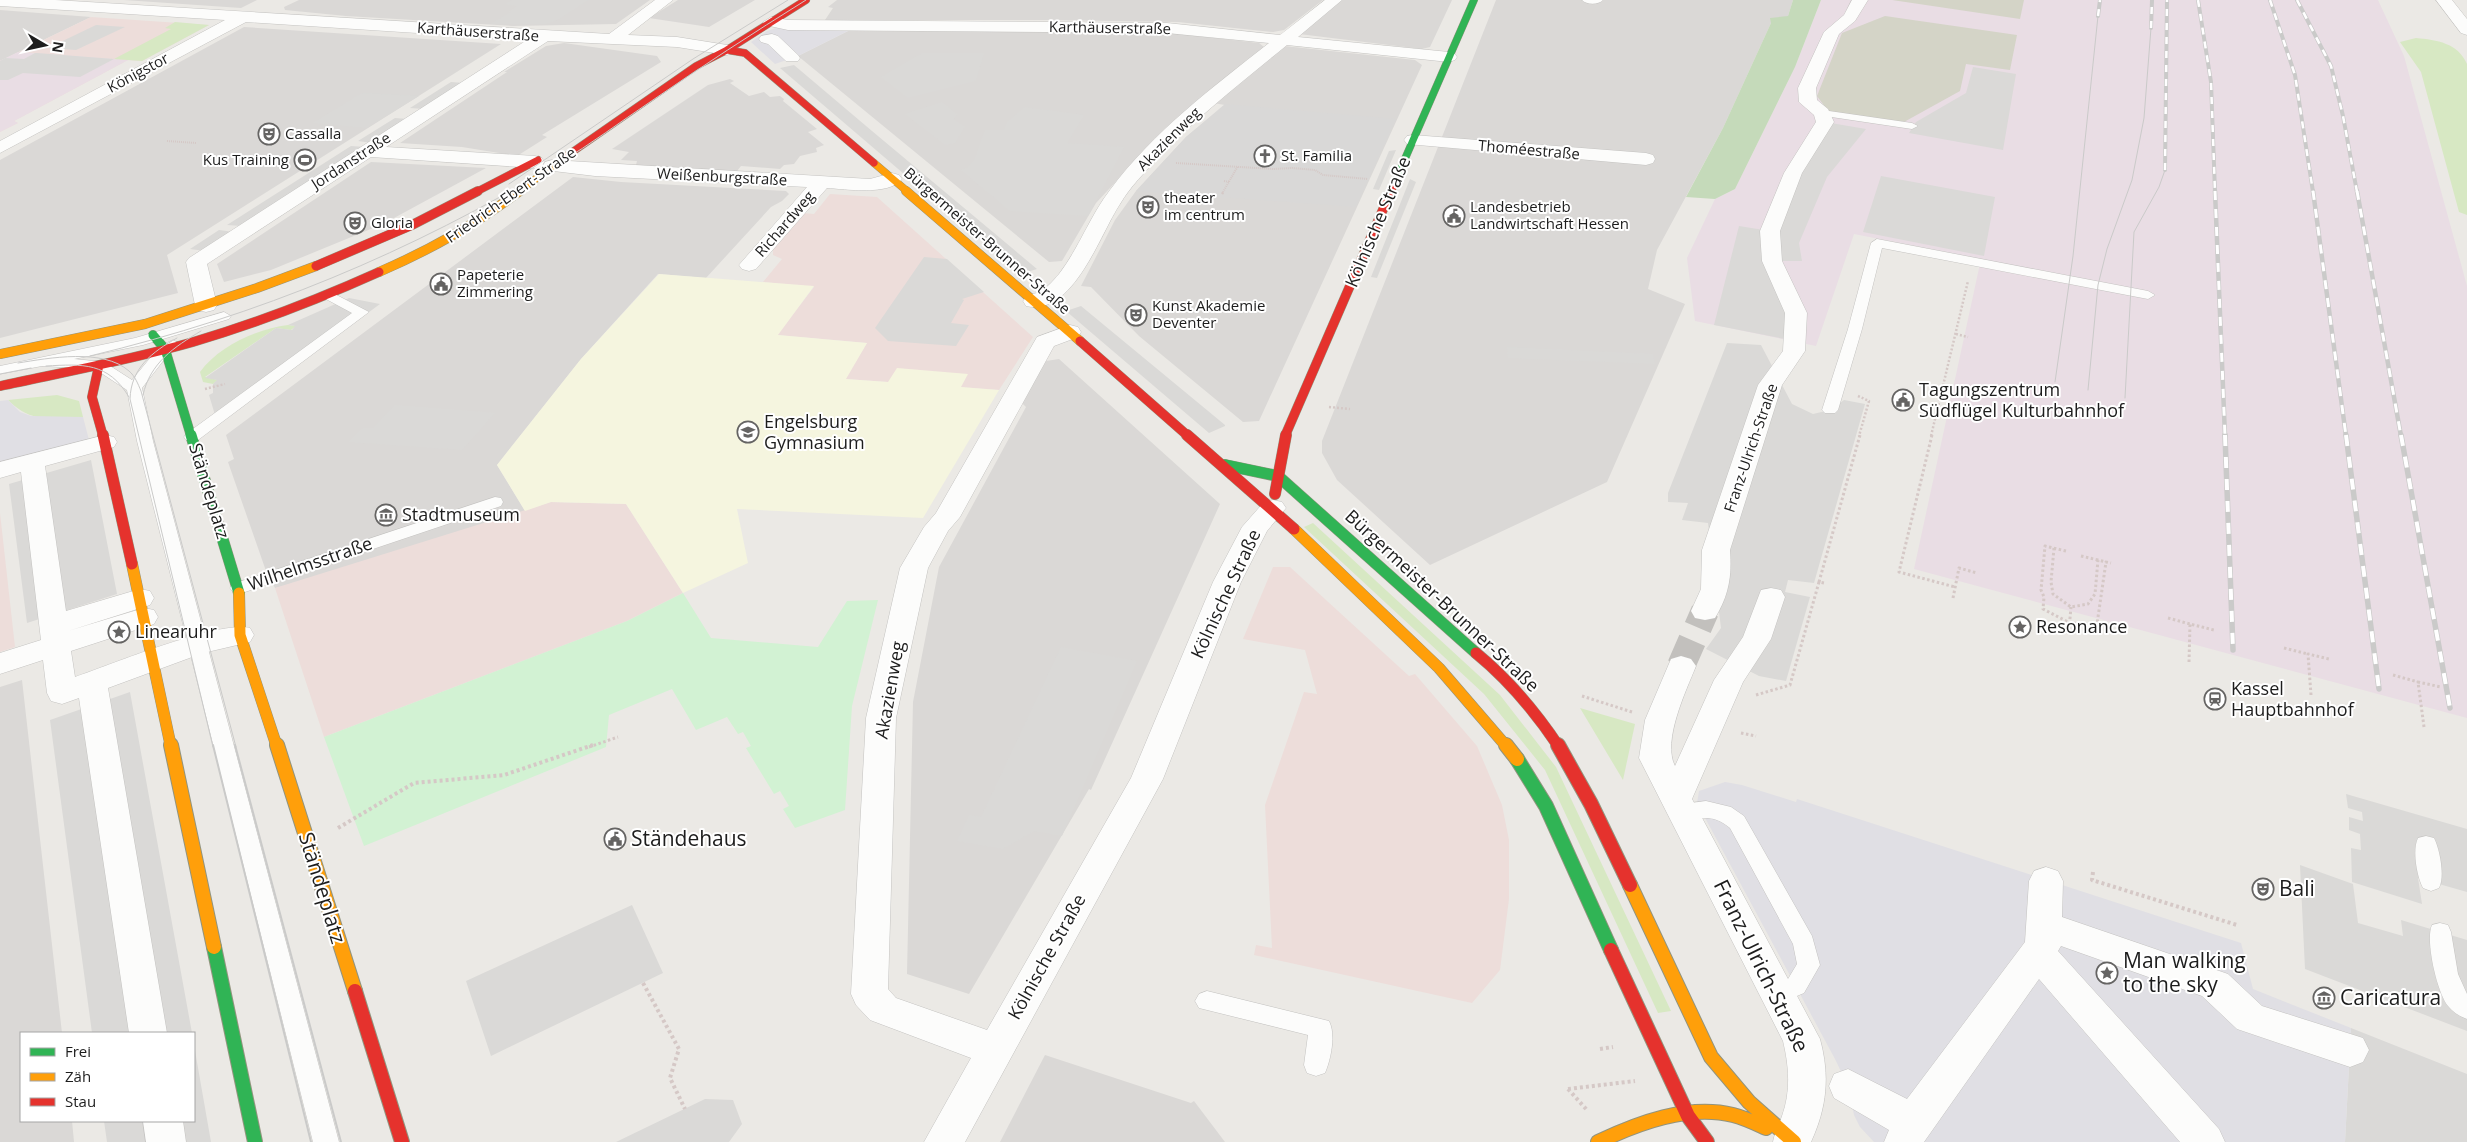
<svg xmlns="http://www.w3.org/2000/svg" width="2467" height="1142" font-family="'Open Sans',sans-serif">
  <style>
    .residential { fill: #dad8d6 }
    .commercial { fill: #edddda }
    .industrial { fill: #e9dde4 }
    .education { fill: #f5f5df }
    .religious { fill: #d9d8d7 }
    .construction { fill: #d4d4c7 }
    .grass { fill: #d7e8c3 }
    .forest { fill: #c5daba }
    .park { fill: #d2f2d3 }
    .parking { fill: #dad9d7 }
    .plaza { fill: #e0dfe4 }
    .lines { fill: none; stroke-linecap: round; stroke-linejoin: round }
    .street-tunnel { stroke: #c2c0bd; stroke-width: 28; stroke-dasharray: 28 14; stroke-linecap: butt }
    .lane-casing { stroke: #c4c3c1; stroke-width: 1 }
    .street-casing { stroke: #c4c3c1; stroke-width: 1 }
    .fast-far3-casing { stroke: #92947e; stroke-width: 8 }
    .fast-far2-casing { stroke: #92947e; stroke-width: 10 }
    .fast-far1-casing { stroke: #92947e; stroke-width: 12 }
    .fast-casing { stroke: #92947e; stroke-width: 16 }
    .slow-far3-casing { stroke: #92947e; stroke-width: 8 }
    .slow-far2-casing { stroke: #92947e; stroke-width: 10 }
    .slow-far1-casing { stroke: #92947e; stroke-width: 12 }
    .slow-casing { stroke: #92947e; stroke-width: 16 }
    .jam-far3-casing { stroke: #92947e; stroke-width: 8 }
    .jam-far2-casing { stroke: #92947e; stroke-width: 10 }
    .jam-far1-casing { stroke: #92947e; stroke-width: 12 }
    .jam-casing { stroke: #92947e; stroke-width: 16 }
    .path-far3 { stroke: #d5c8c6; stroke-width: 2; stroke-dasharray: 1 1; stroke-linecap: butt }
    .path-far2 { stroke: #d5c8c6; stroke-width: 2.5; stroke-dasharray: 2 2; stroke-linecap: butt }
    .path-far1 { stroke: #d5c8c6; stroke-width: 3; stroke-dasharray: 2.5 2.5; stroke-linecap: butt }
    .path { stroke: #d5c8c6; stroke-width: 4; stroke-dasharray: 3 3; stroke-linecap: butt }
    .lane { fill: #fcfcfb; fill-rule: evenodd }
    .street { fill: #fcfcfb; fill-rule: evenodd }
    .fast-far3 { stroke: #30b455; stroke-width: 7 }
    .fast-far2 { stroke: #30b455; stroke-width: 9 }
    .fast-far1 { stroke: #30b455; stroke-width: 11 }
    .fast { stroke: #30b455; stroke-width: 14 }
    .slow-far3 { stroke: #ff9f0a; stroke-width: 7 }
    .slow-far2 { stroke: #ff9f0a; stroke-width: 9 }
    .slow-far1 { stroke: #ff9f0a; stroke-width: 11 }
    .slow { stroke: #ff9f0a; stroke-width: 14 }
    .jam-far3 { stroke: #e5322d; stroke-width: 7 }
    .jam-far2 { stroke: #e5322d; stroke-width: 9 }
    .jam-far1 { stroke: #e5322d; stroke-width: 11 }
    .jam { stroke: #e5322d; stroke-width: 14 }
    .tram-far1 { stroke: #cacac9; stroke-width: 1 }
    .tram { stroke: #cacac9; stroke-width: 2 }
    .rail-far2-casing { stroke: #cacac9; stroke-width: 4 }
    .rail-far1-casing { stroke: #cacac9; stroke-width: 4.5 }
    .rail-casing { stroke: #cacac9; stroke-width: 5.5 }
    .rail-far2 { stroke: #fff; stroke-width: 2.5; stroke-dasharray: 7; stroke-linecap: butt }
    .rail-far1 { stroke: #fff; stroke-width: 3; stroke-dasharray: 9; stroke-linecap: butt }
    .rail { stroke: #fff; stroke-width: 4; stroke-dasharray: 11; stroke-linecap: butt }
    .labels { text-anchor: middle; stroke-width: 4; stroke-linejoin: round; paint-order: stroke }
    .far-street-label { font-size: 15px; fill: #1d1d1d; stroke: #fff }
    .far-poi-label { font-size: 15px; fill: #1d1d1d; stroke: #fff; text-anchor: start }
    .street-label { font-size: 18px; fill: #1d1d1d; stroke: #fff }
    .poi-label { font-size: 18px; fill: #1d1d1d; stroke: #fff; text-anchor: start }
    .near-poi-label { font-size: 21px; fill: #1d1d1d; stroke: #fff; text-anchor: start }
    .near-street-label { font-size: 21px; fill: #1d1d1d; stroke: #fff }
  </style>
  <rect width="100%" height="100%" fill="#ebe9e5"/>
  <path class="residential" d="M124,0H257L241,8Z
    M299,0H650L616,24L513,26L346,16L285,10L284,7Z
    M678,0H755L709,27L649,18Z
    M837,0H1323L1284,30L1273,32L1178,22L1051,20H825L833,8L828,7Z
    M1341,0H1452L1430,47L1422,49L1299,34Z
    M1496,0H1793L1788,16L1771,23L1723,128L1657,250L1648,289L1685,304L1607,482L1430,565L1337,480L1322,453V441Z
    M0,10L91,17L0,61Z
    M244,27L501,44L167,255L178,293L0,338V160Z
    M848,31L1170,33L1259,43L1264,47L1164,130L1096,203L1062,261L1049,262L798,56Z
    M564,43L657,56L661,62L542,135L547,137L517,156L462,147L400,143L507,72H504L546,46Z
    M1284,46L1415,60L1422,65L1259,421L1243,422L1139,336L1091,287L1081,286L1115,220L1136,191L1186,137L1225,105L1213,103Z
    M730,79L734,81L730,83L749,96L764,92L770,97L780,96L784,99L783,101L817,129L808,132L824,145L816,148L817,152L800,156L794,164L784,165L780,169L741,166L737,171L636,165L637,161L621,160L629,152L612,149L708,85Z
    M371,162L486,168L383,224L271,270L224,282L217,264Z
    M573,177L621,182L786,191L789,194L782,201L771,207L706,278L658,274L581,359L497,465L525,511L626,504L275,588L266,571L228,462L234,459L226,435Z
    M1059,359L1220,504L1091,790L1089,789L969,994L907,974L913,702L939,567L1026,407L1022,403L1046,361Z
    M22,680L62,1033H21V1121H72L74,1142H0V687Z
    M1045,1055L1191,1103L1194,1101L1225,1142H1000Z"/>
  <path class="commercial" d="M91,17L209,25L142,61L128,60L14,121L18,123L0,132V61Z
    M830,194L877,197L1033,337L999,390L845,379L867,343L777,335L814,287L763,282L782,259L773,255V249L803,213L814,214Z
    M551,502L626,504L683,593L627,621L324,737L275,588Z
    M0,513L15,647L0,652Z
    M1273,567H1290L1409,676L1415,674L1477,746L1502,805L1509,840V899L1500,970L1472,1003L1254,955L1256,945L1272,948L1265,805L1304,692L1317,694L1305,650L1243,639Z"/>
  <path class="industrial" d="M1821,0H2378L2404,56L2467,286V718L1914,569L1981,259L1854,234L1816,346L1695,321L1687,258L1715,199L1735,189L1795,67Z
    M18,52L128,60L14,121L18,123L0,132V61Z"/>
  <path class="education" d="M659,274L814,286L778,335L867,343L846,379L888,382L897,368L968,374L961,387L999,390L923,518L737,509L748,563L683,593L626,504L551,502L525,511L497,465L581,359Z"/>
  <path class="religious" d="M1225,104L1396,119L1356,207L1136,191L1186,137Z"/>
  <path class="construction" d="M1892,0H2024L2020,19Z
    M1885,16L2017,35L2010,70L1966,64L1960,91L1904,122L1828,111L1817,96L1842,33Z"/>
  <path class="grass" d="M175,22L209,25L142,61L114,59L171,29L165,28Z
    M2416,38C2437,40 2458,43 2467,64V215L2459,212L2421,72L2400,42Z
    M288,325L296,326L291,330L276,328L205,377L218,380L213,384L203,382L200,372C219,346 257,329 288,325Z
    M57,395L79,401L83,417C51,418 32,424 8,400Z
    M1313,523L1500,695L1556,767L1671,1011L1658,1013L1545,770L1484,694L1304,527Z
    M1580,708L1635,724L1623,780Z"/>
  <path class="forest" d="M1793,0H1821L1795,67L1735,189L1715,199L1686,197L1723,128L1771,23L1770,18L1788,16Z"/>
  <path class="park" d="M683,593L711,638L818,647L847,601L878,600L852,706L845,810L795,828L783,809L789,806L780,791L774,794L746,748L751,746L743,732L738,734L727,717L696,730L672,689L609,715L606,747L364,846L324,737L627,621Z"/>
  <path class="parking" d="M512,0H588L559,19L546,24H490L511,12H508L517,6L505,4Z
    M96,25L125,27L76,50L48,48Z
    M35,53H37L114,59L80,77L23,73L8,80H0V61L5,58L24,59Z
    M922,53H984L976,80L972,82L908,98L881,77Z
    M794,65L872,131L1037,269L1021,274L780,68Z
    M1973,67L2016,74L2003,150L1909,133L1916,122L1966,93Z
    M451,82L464,83L424,109L410,108Z
    M362,93L419,96L367,128L313,123Z
    M942,102L958,115L953,119L965,127L955,143L945,145L905,114Z
    M1025,107L1084,115L1067,143L1124,147L1088,216L1010,211L961,170L967,168L974,160L985,130H1004L1007,122Z
    M395,118L408,119L372,143L358,141Z
    M1825,122L1866,129L1827,177L1799,243L1802,261H1773L1795,341L1714,325L1739,226L1770,231Z
    M351,146L365,147L242,226L227,225Z
    M1396,150L1379,190L1373,189L1389,151Z
    M1881,176L1995,197L1984,256L1863,232Z
    M1410,179L1416,182L1377,278L1371,277Z
    M219,230L234,232L205,251L190,249Z
    M924,257L947,259L984,292L962,299L964,300L951,323L969,325L956,346L888,341L875,328Z
    M349,298L380,304L239,408L215,415L209,395L213,393V384L217,380L205,378L276,328L292,330L295,326L288,325Z
    M1081,306L1225,425V426L1209,433L1066,311Z
    M1727,343L1761,345L1792,404L1813,414L1830,410L1844,400L1865,404L1814,583L1788,580L1785,592L1810,597L1786,681L1759,676L1706,649L1721,628L1708,523L1682,520L1688,503L1668,502V493Z
    M1507,347L1653,354L1655,364L1508,358Z
    M395,405L473,411L495,413L462,450L349,442L363,428H373Z
    M91,460L117,594L27,623L9,484Z
    M1061,647L1137,661L1062,836L1034,831L1003,849L957,841L969,815L981,817Z
    M130,692L192,1033H92L50,720Z
    M2346,794L2467,829V892L2418,878L2422,904L2352,882L2351,848L2361,850L2360,834L2349,830V817L2363,821L2362,812L2348,808Z
    M2300,865L2353,884L2358,923L2403,936L2401,920L2467,940V1031L2305,969Z
    M632,905L663,973L491,1056L466,981Z
    M2351,1028L2467,1074V1142H2345Z
    M194,1045L211,1142H107L104,1121H194Z
    M705,1099L733,1100L742,1124L729,1142H616Z"/>
  <path class="plaza" d="M776,28H854L798,56L775,64L751,42L767,31Z
    M8,400L20,412L31,416L83,417L89,440L0,468V401Z
    M1725,782L1742,785L1796,802L1797,799L2241,943L2253,989L2351,1028L2345,1142H1874L1860,1127L1854,1115L1848,1086L1835,1059L1697,803L1699,791Z"/>
  <g class="lines">
    <path class="street-tunnel" d="M1681,666L1705,611"/>
    <g class="lane-casing">
      <path id="lane" d="M1582,0H1603C1598,5 1587,5 1582,0Z
        M1822,110L1912,123L1918,126L1912,129L1818,115L1816,113Z
        M1877,239L2148,291L2155,295L2148,299L1882,248L1862,329L1838,410L1835,413H1825L1822,410L1848,329L1871,243Z
        M329,291L369,312L198,440H186L184,437L186,434L352,313L324,298L322,295L324,292Z
        M224,312L231,316L229,319L143,345L74,359L104,362L132,380L160,346L173,340L180,344L170,352L142,388L153,441L339,1142H313L137,441L127,390L95,369L42,366L0,374V366L135,338Z
        M495,497L501,498L503,502L501,506L245,592H233L230,588L233,584Z
        M1706,801L1731,807L1744,816L1812,936L1820,965L1804,993L1778,1004L1770,1001L1766,994L1770,987L1788,979L1797,964L1793,944L1730,828C1707,809 1698,824 1676,817L1673,811L1676,805Z
        M2426,836L2434,838C2440,850 2445,877 2439,888L2431,891L2423,888C2417,877 2412,850 2418,838Z
        M2440,923L2448,925L2451,932L2458,974L2467,994V1019C2459,1016 2453,1012 2448,1006C2437,992 2425,940 2432,925Z
        M1207,991L1329,1021C1336,1034 1331,1059 1325,1073L1316,1076L1307,1073L1304,1065L1308,1035L1199,1008L1195,1001L1199,994Z"/>
    </g>
    <g class="street-casing">
      <path id="street" d="M0,0H55L609,34L655,0H673L628,35L677,37L727,45L733,47L735,50L733,53L727,55L677,47L548,41L386,147L535,156L542,158L544,162L542,166L535,168L371,157L207,264L217,305L214,310L206,312L198,310L195,305L186,262L189,258L527,40L246,22L0,153V141L225,20L0,6Z
        M1325,0H1342L1298,37L1449,52L1455,54L1457,57L1455,60L1449,62L1287,45C1243,81 1198,116 1159,157C1145,172 1130,187 1120,204C1100,234 1073,317 1026,306L1023,301C1028,295 1032,295 1039,292C1047,288 1053,281 1059,274C1079,248 1090,216 1110,190C1153,132 1213,87 1269,43L1167,33L788,30L765,25L763,22L771,17L788,20L1167,23L1280,35Z
        M1852,0H1868L1855,21L1839,34L1816,88L1817,100L1828,109L1834,122L1802,173L1780,231L1782,261L1807,313L1805,351L1782,385L1730,550C1732,576 1729,595 1715,618L1705,620L1695,618L1691,611L1701,589L1702,550L1758,385L1783,351L1785,313L1762,261L1760,231L1784,173L1816,122L1814,115L1799,102L1798,88L1824,32L1844,15Z
        M2436,0H2452L2467,19V35L2461,33Z
        M772,34L778,36L798,55L800,58L798,61H786L768,44L761,42L759,39L761,36Z
        M1413,135L1646,153L1653,155L1655,159L1653,163L1646,165L1407,144L1404,140L1407,136Z
        M552,160L870,179L892,173L899,175L902,179C890,196 845,189 827,188L756,269L749,271L742,269L739,265L807,187L595,176L545,170L543,166L545,162Z
        M1070,325L1078,327L1081,332L1078,337L1054,346L960,517L948,531L928,568L896,718L888,989L896,998L987,1030L1131,778L1213,582L1242,527L1264,502L1273,500L1282,502L1286,508L1267,531L1241,582L1163,779L965,1142H924L971,1058L870,1020L856,1005L851,994L866,718L900,568L924,527L936,513L1037,337Z
        M105,435L114,437L117,442L114,447L45,466L66,611L140,589L150,591L154,598L150,605L68,631L144,608L154,610L158,617L154,624L71,651L75,677C110,665 219,620 250,628L254,635L250,642L203,653L108,688L167,1033H129L79,698L62,704L51,701L47,693L43,660L0,674V653L41,640L21,472L0,478V462Z
        M1771,588L1781,590L1785,597L1771,639L1743,682L1692,799L1820,1039C1830,1076 1827,1107 1811,1142H1773C1774,1134 1779,1125 1782,1116C1791,1091 1789,1066 1783,1041L1639,758L1645,720L1671,659L1681,656L1691,659L1696,666C1686,691 1662,741 1675,766L1714,680L1743,637L1761,590Z
        M2046,867L2058,871L2063,881L2062,917L2228,974L2262,1006L2363,1038L2369,1050L2363,1062L2350,1067L2237,1029L2202,996L2061,946L2058,951L2219,1129L2225,1142H2180L2039,979L1924,1142H1884L1889,1130L1834,1098L1829,1086L1834,1074L1848,1069L1907,1099L2025,942L2029,881L2034,871Z
        M143,1121H183L186,1142H146Z"/>
    </g>
    <g class="fast-far3-casing">
      <path id="fast-far3" d="M1394,184L1474,0"/>
    </g>
    <g class="fast-far2-casing">
      <path id="fast-far2" d="M153,335L165,349L191,436"/>
    </g>
    <g class="fast-far1-casing">
      <path id="fast-far1" d="M191,435L239,593
        M1225,465L1278,476L1476,653"/>
    </g>
    <g class="fast-casing">
      <path id="fast" d="M1517,759L1546,806L1611,950
        M214,947L255,1142"/>
    </g>
    <g class="slow-far3-casing">
      <path id="slow-far3" d="M874,163L908,192
        M518,192L568,155"/>
    </g>
    <g class="slow-far2-casing">
      <path id="slow-far2" d="M906,191L1080,341
        M379,272C432,249 474,225 520,191
        M0,354L145,324L257,288L316,266"/>
    </g>
    <g class="slow-far1-casing">
      <path id="slow-far1" d="M1294,529L1439,668L1507,747
        M132,564L171,747
        M239,593L240,635L277,747"/>
    </g>
    <g class="slow-casing">
      <path id="slow" d="M171,745L214,947
        M277,745L355,991
        M1506,745L1517,759
        M1630,885L1711,1057L1749,1102L1794,1142
        M1598,1142C1638,1123 1688,1104 1733,1115C1745,1118 1755,1123 1766,1128"/>
    </g>
    <g class="jam-far3-casing">
      <path id="jam-far3" d="M727,50L745,53L874,163
        M568,155L696,66L727,50L806,0
        M476,192L538,160
        M1391,192L1394,184"/>
    </g>
    <g class="jam-far2-casing">
      <path id="jam-far2" d="M316,266L412,225L478,191
        M1080,341L1188,436
        M99,365L92,397L103,436
        M0,386C65,372 130,360 193,342C257,323 319,299 379,272
        M1285,436L1391,191"/>
    </g>
    <g class="jam-far1-casing">
      <path id="jam-far1" d="M103,435L132,564
        M1187,435L1294,529
        M1275,494L1286,435
        M1476,653C1509,680 1535,711 1559,747"/>
    </g>
    <g class="jam-casing">
      <path id="jam" d="M1558,745L1591,804L1630,885
        M1611,950L1688,1116L1707,1142
        M355,991L402,1142"/>
    </g>
    <path class="path-far3" d="M167,141L196,143
      M1176,163L1273,169L1292,168L1315,170L1323,175L1368,179
      M1224,181L1229,182
      M1223,192L1238,166"/>
    <path class="path-far2" d="M1222,194L1224,191
      M1956,334L1968,337
      M205,389L225,384
      M1858,396L1869,401L1859,436
      M1329,407L1350,409
      M1931,436L1968,281"/>
    <path class="path-far1" d="M1932,435L1899,572L1955,587
      M2054,548L2051,582L2053,594L2071,607L2088,604L2095,594L2098,560L2106,562
      M2066,551L2045,546L2041,590L2044,597L2043,609L2070,623L2097,624L2106,562L2111,563
      M2081,556L2098,560
      M1819,582L1860,435
      M1953,598L1959,568L1977,573
      M2168,618L2190,624
      M2069,629L2071,607
      M2284,648L2308,654
      M2189,662L2190,624L2214,630
      M2393,675L2418,682
      M1756,695L1790,685L1819,582L1824,583
      M2311,695L2308,654L2329,659
      M1582,696L1632,712
      M2424,727L2418,682L2441,687
      M1741,733L1756,736
      M589,747L618,737"/>
    <path class="path" d="M338,828L414,783L504,775L593,745
      M2093,872L2092,880L2237,925
      M643,983L679,1049L670,1078L685,1109
      M1600,1049L1613,1047
      M1568,1089L1635,1081
      M1568,1089L1587,1110"/>
    <use href="#lane" class="lane"/>
    <use href="#street" class="street"/>
    <use href="#fast-far3" class="fast-far3"/>
    <use href="#fast-far2" class="fast-far2"/>
    <use href="#fast-far1" class="fast-far1"/>
    <use href="#fast" class="fast"/>
    <use href="#slow-far3" class="slow-far3"/>
    <use href="#slow-far2" class="slow-far2"/>
    <use href="#slow-far1" class="slow-far1"/>
    <use href="#slow" class="slow"/>
    <use href="#jam-far3" class="jam-far3"/>
    <use href="#jam-far2" class="jam-far2"/>
    <use href="#jam-far1" class="jam-far1"/>
    <use href="#jam" class="jam"/>
    <path class="tram-far1" d="M509,184L693,59L788,0
      M177,338C152,352 131,368 130,399L213,747
      M90,356C260,315 409,253 559,163C591,144 620,122 650,102C701,67 753,33 806,0
      M18,363C49,358 103,348 129,371C135,376 138,384 141,391L236,747
      M46,366C83,364 108,362 129,397
      M0,374L31,368
      M2055,382L2073,256L2098,16
      M2088,390L2098,285L2107,249L2132,180L2144,118L2151,28
      M143,395C150,363 174,347 201,331
      M2125,398L2134,232L2159,187L2165,170"/>
    <path class="tram" d="M213,745L311,1142
      M235,745L341,1142"/>
    <g class="rail-far2-casing">
      <path id="rail-far2" d="M2198,0L2211,82L2215,192
        M2270,0L2295,75L2313,192
        M2297,0L2331,66L2343,116L2357,192
        M2098,16L2100,0
        M2151,28L2152,0
        M2165,170L2167,0"/>
    </g>
    <g class="rail-far1-casing">
      <path id="rail-far1" d="M2215,191L2225,436
        M2313,191L2346,436
        M2357,191L2401,436"/>
    </g>
    <g class="rail-casing">
      <path id="rail" d="M2225,435L2233,650
        M2346,435L2379,689
        M2401,435L2450,708"/>
    </g>
    <use href="#rail-far2" class="rail-far2"/>
    <use href="#rail-far1" class="rail-far1"/>
    <use href="#rail" class="rail"/>
  </g>
  <defs>
    <g id="theatre-ring" transform="scale(1.125)"><circle r="9.5" fill="#fff" stroke="#656463" stroke-width="1.5"/><path d="M-5-5.5Q0-4 5-5.5V0Q5 5 0 6Q-5 5-5 0ZM-3.3-2.5H-1v1.5H-3.3ZM1-2.5H3.3v1.5H1ZM-2.8 1Q0 5.5 2.8 1Z" fill="#656463"/></g>
    <g id="church-ring" transform="scale(1.125)"><circle r="9.5" fill="#fff" stroke="#656463" stroke-width="1.5"/><path d="M-1.2-6h2.4v3.5h3.3v2.4h-3.3V6h-2.4V-.1h-3.3v-2.4h3.3Z" fill="#656463"/></g>
    <g id="stadium-ring" transform="scale(1.125)"><circle r="9.5" fill="#fff" stroke="#656463" stroke-width="1.5"/><path d="M0-5a6.5 5 0 1 0 0 10a6.5 5 0 1 0 0-10ZM-3.5-1.8h7v3.6h-7Z" fill="#656463"/></g>
    <g id="civic-ring" transform="scale(1.125)"><circle r="9.5" fill="#fff" stroke="#656463" stroke-width="1.5"/><path d="M-.6-6.5H3V-4.5H.6V-3L4-1V1h2V6H-6V1h2V-1L-.6-3ZM-1.2 2.5V6h2.4V2.5Z" fill="#656463"/></g>
    <g id="school-ring" transform="scale(1.125)"><circle r="9.5" fill="#fff" stroke="#656463" stroke-width="1.5"/><path d="M0-5L7-2L0 1L-7-2ZM-4 1L0 2.5L4 1V4Q0 6-4 4Z" fill="#656463"/></g>
    <g id="museum-ring" transform="scale(1.125)"><circle r="9.5" fill="#fff" stroke="#656463" stroke-width="1.5"/><path d="M0-6L6-3V-2H-6V-3ZM-5-1h2V3h-2ZM-1-1h2V3h-2ZM3-1h2V3H3ZM-6 4H6V6H-6Z" fill="#656463"/></g>
    <g id="sight-ring" transform="scale(1.125)"><circle r="9.5" fill="#fff" stroke="#656463" stroke-width="1.5"/><path d="M0-6L1.8-2.2L6-1.7L2.9 1.2L3.7 5.4L0 3.3L-3.7 5.4L-2.9 1.2L-6-1.7L-1.8-2.2Z" fill="#656463"/></g>
    <g id="station-ring" transform="scale(1.125)"><circle r="9.5" fill="#fff" stroke="#656463" stroke-width="1.5"/><path d="M-3-6H3Q5-6 5-4V2Q5 4 3 4L4.5 6H3L1.5 4h-3L-3 6H-4.5L-3 4Q-5 4-5 2V-4Q-5-6-3-6ZM-3.5-4v3h7v-3ZM-3.5 1v1.5H-2V1ZM2 1v1.5H3.5V1Z" fill="#656463"/></g>
  </defs>
  <g fill-rule="evenodd">
    <use href="#theatre-ring" x="269" y="134"/>
    <use href="#church-ring" x="1265" y="156"/>
    <use href="#stadium-ring" x="305" y="160"/>
    <use href="#theatre-ring" x="1148" y="207"/>
    <use href="#civic-ring" x="1454" y="216"/>
    <use href="#theatre-ring" x="355" y="223"/>
    <use href="#civic-ring" x="441" y="284"/>
    <use href="#theatre-ring" x="1136" y="315"/>
    <use href="#civic-ring" x="1903" y="400"/>
    <use href="#school-ring" x="748" y="432"/>
    <use href="#museum-ring" x="386" y="515"/>
    <use href="#sight-ring" x="2020" y="627"/>
    <use href="#sight-ring" x="119" y="632"/>
    <use href="#station-ring" x="2215" y="699"/>
    <use href="#civic-ring" x="615" y="839"/>
    <use href="#theatre-ring" x="2263" y="889"/>
    <use href="#sight-ring" x="2107" y="973"/>
    <use href="#museum-ring" x="2324" y="998"/>
  </g>
  <g class="labels">
    <g class="far-street-label">
      <text transform="translate(1110 28) rotate(1)" y="5">Karthäuserstraße</text>
      <text transform="translate(478 32) rotate(4)" y="5">Karthäuserstraße</text>
      <text transform="translate(138 73) rotate(-28)" y="5">Königstor</text>
      <text transform="translate(1169 139) rotate(-45)" y="5">Akazienweg</text>
      <text transform="translate(1529 150) rotate(5)" y="5">Thoméestraße</text>
      <text transform="translate(351 161) rotate(-33)" y="5">Jordanstraße</text>
      <text transform="translate(722 177) rotate(3)" y="5">Weißenburgstraße</text>
      <text transform="translate(511 195) rotate(-35)" y="5">Friedrich-Ebert-Straße</text>
      <text transform="translate(785 224) rotate(-49)" y="5">Richardweg</text>
      <text transform="translate(987 241) rotate(41)" y="5">Bürgermeister-Brunner-Straße</text>
      <text transform="translate(1751 448) rotate(-71)" y="5">Franz-Ulrich-Straße</text>
    </g>
    <g class="far-poi-label">
      <text x="285" y="139">Cassalla</text>
      <text x="1281" y="161">St. Familia</text>
      <text x="289" y="165" text-anchor="end">Kus Training</text>
      <text x="1164" y="203">theater<tspan x="1164" dy="17">im centrum</tspan></text>
      <text x="1470" y="212">Landesbetrieb<tspan x="1470" dy="17">Landwirtschaft Hessen</tspan></text>
      <text x="371" y="228">Gloria</text>
      <text x="457" y="280">Papeterie<tspan x="457" dy="17">Zimmering</tspan></text>
      <text x="1152" y="311">Kunst Akademie<tspan x="1152" dy="17">Deventer</tspan></text>
    </g>
    <g class="street-label">
      <text transform="translate(1378 222) rotate(-67)" y="6">Kölnische Straße</text>
      <text transform="translate(209 491) rotate(73)" y="6">Ständeplatz</text>
      <text transform="translate(310 564) rotate(-19)" y="6">Wilhelmsstraße</text>
      <text transform="translate(1226 594) rotate(-65)" y="6">Kölnische Straße</text>
      <text transform="translate(1442 601) rotate(43)" y="6">Bürgermeister-Brunner-Straße</text>
      <text transform="translate(890 690) rotate(-80)" y="6">Akazienweg</text>
      <text transform="translate(1047 957) rotate(-61)" y="6">Kölnische Straße</text>
    </g>
    <g class="poi-label">
      <text x="1919" y="396">Tagungszentrum<tspan x="1919" dy="21">Südflügel Kulturbahnhof</tspan></text>
      <text x="764" y="428">Engelsburg<tspan x="764" dy="21">Gymnasium</tspan></text>
      <text x="402" y="521">Stadtmuseum</text>
      <text x="2036" y="633">Resonance</text>
      <text x="135" y="638">Linearuhr</text>
      <text x="2231" y="695">Kassel<tspan x="2231" dy="21">Hauptbahnhof</tspan></text>
    </g>
    <g class="near-poi-label">
      <text x="631" y="846">Ständehaus</text>
      <text x="2279" y="896">Bali</text>
      <text x="2123" y="968">Man walking<tspan x="2123" dy="24">to the sky</tspan></text>
      <text x="2340" y="1005">Caricatura</text>
    </g>
    <g class="near-street-label">
      <text transform="translate(322 888) rotate(73)" y="7">Ständeplatz</text>
      <text transform="translate(1761 966) rotate(64)" y="7">Franz-Ulrich-Straße</text>
    </g>
  </g>
  <rect x="20" y="1032" width="175" height="90" fill="#ffffff" stroke="#a5a5a5"/>
  <rect x="30" y="1048" width="25" height="8" fill="#30b455" stroke="#a5a5a5"/>
  <text x="65" y="1057" font-size="15" fill="#1d1d1d">Frei</text>
  <rect x="30" y="1073" width="25" height="8" fill="#ff9f0a" stroke="#a5a5a5"/>
  <text x="65" y="1082" font-size="15" fill="#1d1d1d">Zäh</text>
  <rect x="30" y="1098" width="25" height="8" fill="#e5322d" stroke="#a5a5a5"/>
  <text x="65" y="1107" font-size="15" fill="#1d1d1d">Stau</text>
  <g transform="translate(45 45) rotate(99)" stroke="#ffffff" stroke-width="4" paint-order="stroke">
  <path d="M0-4L9 19L0 12L-9 19Z" fill="#1d1d1d"/>
  <text y="-8" font-size="14" font-weight="bold" text-anchor="middle" fill="#1d1d1d">N</text>
  </g>
</svg>
